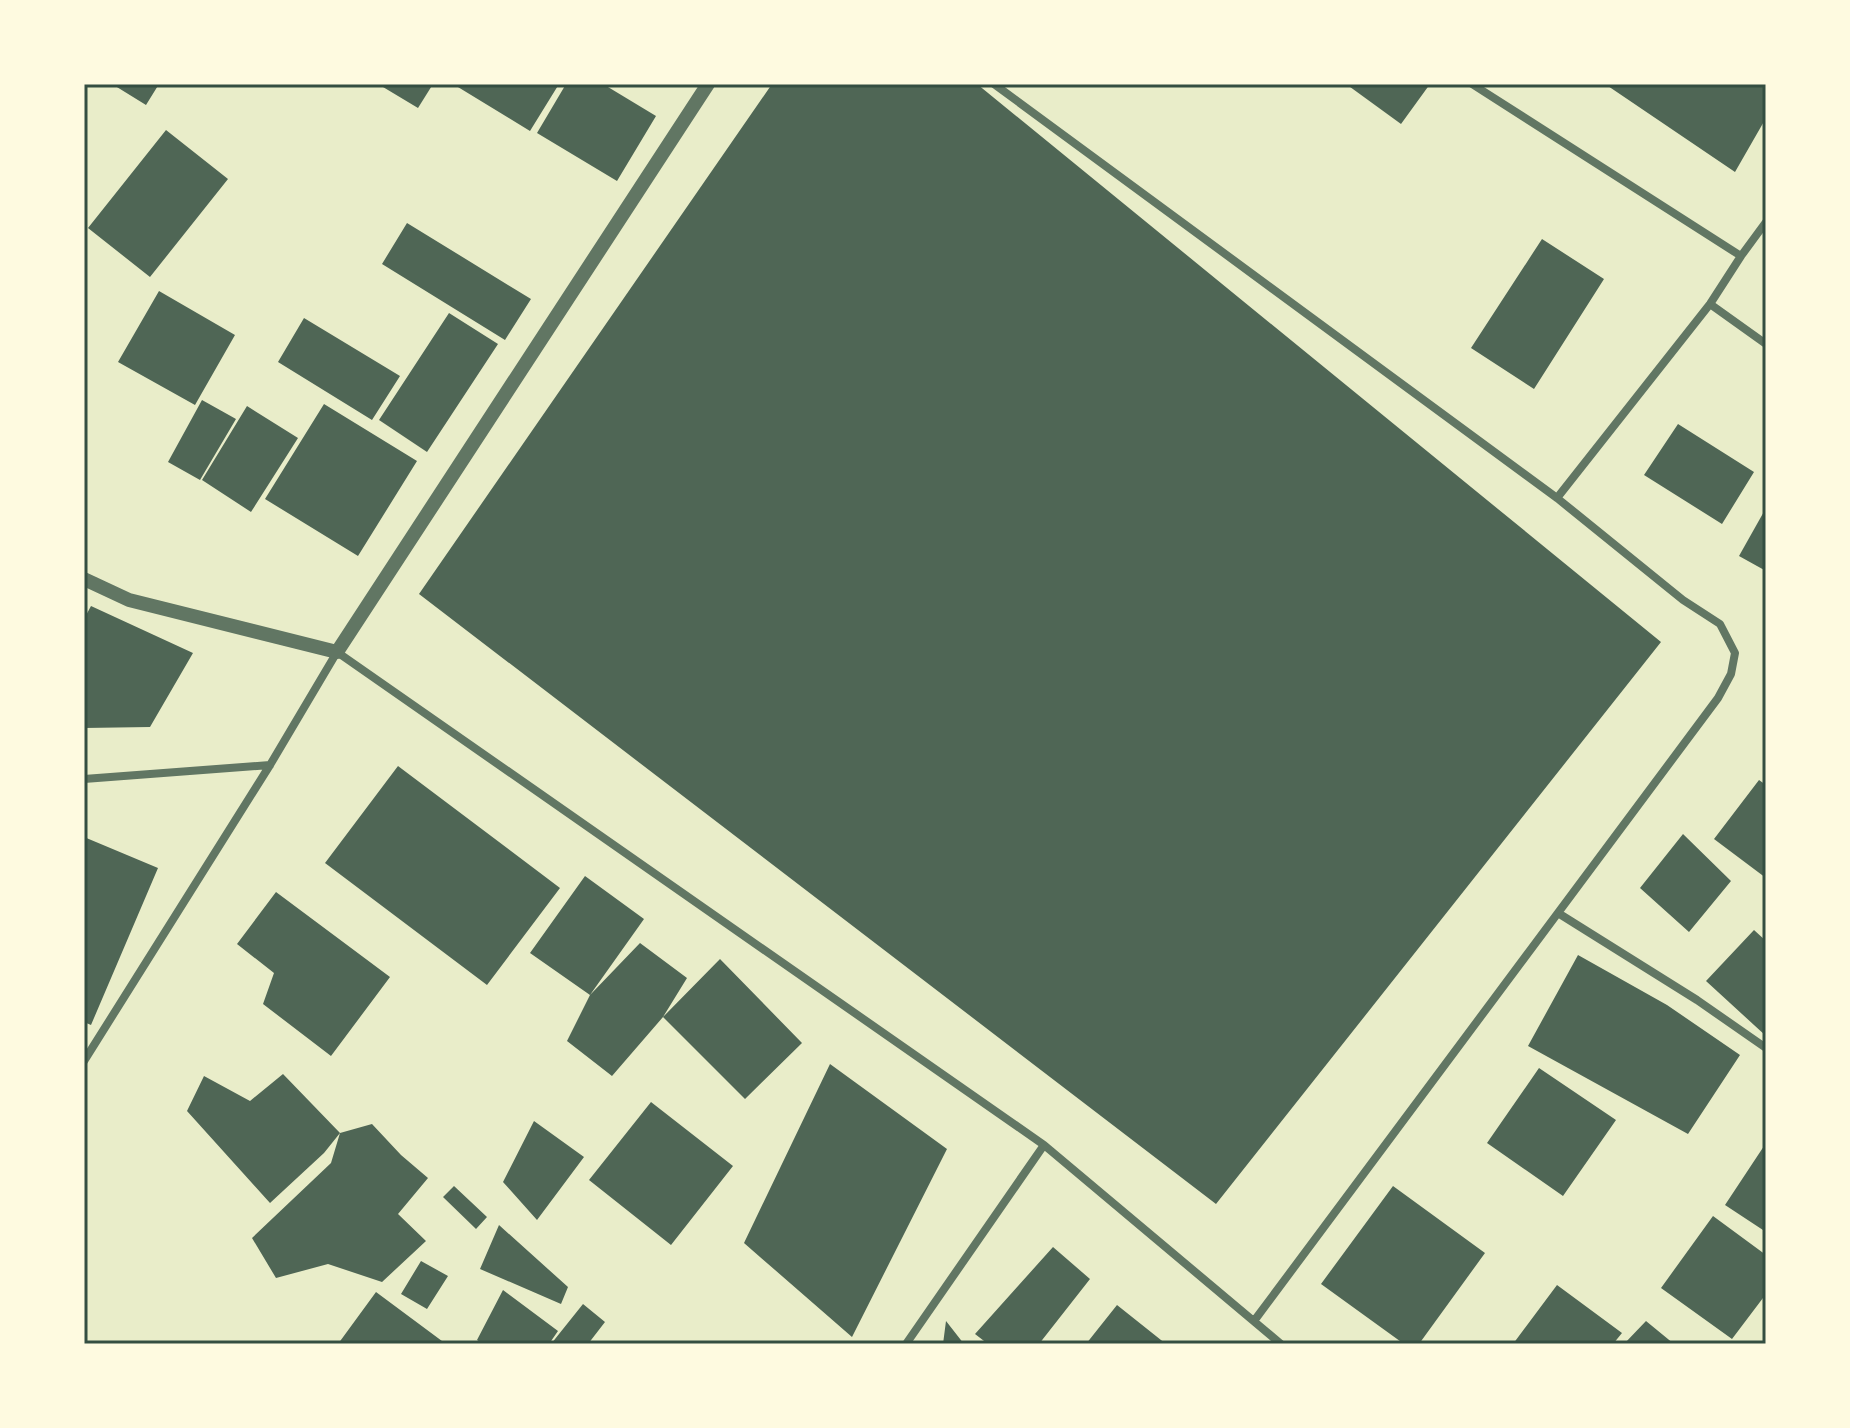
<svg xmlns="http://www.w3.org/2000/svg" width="1850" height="1428" font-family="'Work Sans',sans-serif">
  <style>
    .building { fill: #4f6655 }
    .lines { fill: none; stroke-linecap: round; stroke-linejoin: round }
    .minor { stroke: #617663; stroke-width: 8 }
    .tertiary { stroke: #617663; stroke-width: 14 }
    .neatline { fill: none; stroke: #344e41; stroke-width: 3 }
  </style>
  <rect width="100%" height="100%" fill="#e9edc9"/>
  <path class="building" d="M112,84H159L146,105Z
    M378,84H433L418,108Z
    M453,84H559L530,131Z
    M566,84H603L656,116L617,181L537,133Z
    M772,84H977L1661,642L1216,1204L419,594Z
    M1346,84H1430L1401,124Z
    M1605,84H1766V118L1735,172Z
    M166,130L228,179L150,277L88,228Z
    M407,223L531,299L505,340L382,264Z
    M1542,239L1604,279L1534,389L1471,348Z
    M159,291L235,335L195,405L118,362Z
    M449,313L498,344L427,452L379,420Z
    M304,318L400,376L372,420L278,362Z
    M202,400L236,419L200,480L168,462Z
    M324,404L417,461L358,556L265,499Z
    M247,406L298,438L251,512L202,480Z
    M1678,424L1754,472L1722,524L1644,475Z
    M1766,508V571L1739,556Z
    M91,606L193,653L150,727L84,728V619Z
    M398,766L560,888L487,985L325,863Z
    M1759,780L1766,785V878L1714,839Z
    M1683,834L1731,881L1689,932L1640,888Z
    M84,837L158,868L91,1025L84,1022Z
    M585,876L644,919L590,995L640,943L687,978L663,1017L612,1076L567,1041L590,995L530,953Z
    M276,892L390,977L331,1056L263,1004L274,973L237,944Z
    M1754,930L1766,941V1036L1706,981Z
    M1578,955L1667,1005L1740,1055L1688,1134L1528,1046Z
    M720,959L802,1043L745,1099L663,1017Z
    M830,1064L947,1149L852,1337L744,1243Z
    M1539,1068L1616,1120L1563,1196L1487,1143Z
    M283,1074L340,1133L372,1124L401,1155L428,1178L398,1214L426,1241L382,1282L328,1264L276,1278L252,1238L331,1163L340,1133L324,1153L270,1203L187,1111L204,1076L250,1101Z
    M651,1102L733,1166L671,1245L589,1180Z
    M534,1121L584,1157L537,1220L503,1182Z
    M1766,1143V1232L1725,1205Z
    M454,1186L487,1217L476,1229L443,1197Z
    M1393,1186L1485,1253L1419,1344H1404L1321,1284Z
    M1713,1216L1766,1255V1294L1732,1339L1661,1288Z
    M499,1225L568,1287L561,1304L480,1269Z
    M1053,1247L1090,1279L1039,1344H988L975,1334Z
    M421,1261L448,1276L427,1309L401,1294Z
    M1557,1285L1622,1333L1613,1344H1513Z
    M503,1290L558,1331L549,1344H483L477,1340Z
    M376,1292L446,1344H338Z
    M583,1304L605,1322L588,1344H551Z
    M1117,1305L1166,1344H1086Z
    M946,1321L964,1344H943Z
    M1646,1321L1674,1344H1624Z"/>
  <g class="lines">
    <path class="minor" d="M994,84L1557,498L1683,600L1720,624L1735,653L1731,674L1718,698L1254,1321
      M1472,84L1741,256
      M1710,304L1766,344
      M1557,498L1710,304L1741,256L1766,222
      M84,779L270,765
      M1558,913L1697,1000L1766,1048
      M84,1061L270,765L337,652L1044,1145L1281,1344
      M906,1344L1044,1145"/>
    <path class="tertiary" d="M84,579L129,600L337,652L708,84"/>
  </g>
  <rect width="1850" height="1428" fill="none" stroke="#fefae0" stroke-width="172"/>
  <rect x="86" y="86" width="1678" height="1256" class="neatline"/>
</svg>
